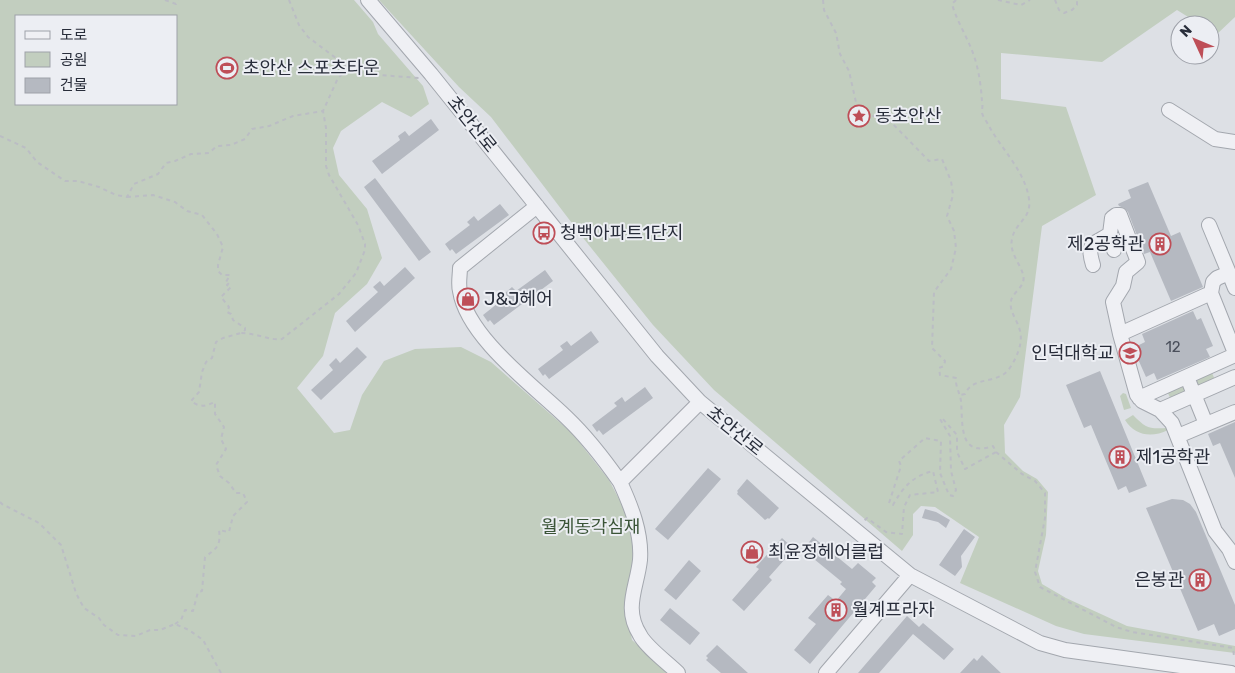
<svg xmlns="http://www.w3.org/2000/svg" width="1235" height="673" font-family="Rubik,'Noto Sans KR',sans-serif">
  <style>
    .green { fill: #c2cebf; fill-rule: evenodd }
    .building { fill: #b5b9c1 }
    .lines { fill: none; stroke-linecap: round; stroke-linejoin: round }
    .minor-casing { stroke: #a3a7ae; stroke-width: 16 }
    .path { stroke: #bbbdc4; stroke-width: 2; stroke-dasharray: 4 4; stroke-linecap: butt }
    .minor { stroke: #eff0f4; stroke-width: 14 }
    .labels { text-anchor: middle; stroke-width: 4; stroke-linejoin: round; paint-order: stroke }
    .number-label { font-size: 15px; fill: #4b505c }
    .poi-label { font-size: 18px; fill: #282d3a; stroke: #eceef3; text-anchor: start }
    .street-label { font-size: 18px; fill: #282d3a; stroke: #eceef3 }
    .park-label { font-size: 18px; fill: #3a5437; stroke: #eceef3 }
  </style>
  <rect width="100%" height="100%" fill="#dde0e5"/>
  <path class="green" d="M0,0H354L373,22L378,34L423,86L429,104L411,117L382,102L341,131L333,148L339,175L367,209L382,258L367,284L335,313L323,356L297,388L334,433L350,430L362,395L384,361L415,349L461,347L491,362L572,433L609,480L630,520L635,550L626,608L632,640L669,673H0ZM16,16H176V104H16Z
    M379,0H1235V17L1216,35L1210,31V25H1201L1177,10L1102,62L1001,53V99L1066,107L1096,195L1042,226L1020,397L1004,425L1005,453L1023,471L1037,479L1048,492L1046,535L1038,571L1042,584L1066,598L1127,626L1235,646V653L1084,634L1056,626L960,583L979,537L935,507L921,506L913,514V535L902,551L714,390L653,325L584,239L491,117L459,87Z
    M1212,373L1216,382L1197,390L1193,381Z
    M1186,382L1190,393L1172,402L1167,391Z
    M1123,393L1126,394L1131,408L1124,410L1120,396Z
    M1133,415C1146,428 1148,429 1167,428L1168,430C1152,438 1135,436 1125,420Z"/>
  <path class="building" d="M431,119L439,130L382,174L372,161L400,140L398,136L405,131L409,136Z
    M375,178L431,252L419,261L364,187Z
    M1148,182L1171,236L1180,232L1203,287L1171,301L1150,252L1144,254L1128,212L1124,208L1119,206L1118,204L1131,198L1128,190Z
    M500,204L509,215L456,254L452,249L450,251L445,244L470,225L467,222L474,216L478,221Z
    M405,267L415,278L355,332L346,321L378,292L373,287L380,281L384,286Z
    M545,270L553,281L494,325L490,320L488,322L483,315L507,296L505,293L512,287L516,291Z
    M1193,311L1197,320L1201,318L1213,346L1206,349L1210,357L1157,380L1154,373L1146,377L1133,348L1145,342L1142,334Z
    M591,331L599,342L549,379L545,374L543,376L538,369L563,350L560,346L567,341L571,346Z
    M357,347L367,357L321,400L311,390L333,370L329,365L336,358L340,363Z
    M1100,371L1147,486L1129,493L1126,486L1118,490L1091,425L1084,428L1066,385Z
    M645,387L653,398L603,435L599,430L597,432L592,425L617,406L614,403L622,397L625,402Z
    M1235,422V478L1220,443L1213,446L1208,434Z
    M708,468L721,479L668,540L655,529Z
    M747,479L779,508L769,519L768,518L765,520L737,494L738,492L737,491Z
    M1172,499L1183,500L1190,504L1196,512L1235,605V629L1219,636L1214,624L1198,631L1146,508Z
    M925,509L936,512L950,520L946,528L938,522L922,518Z
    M964,529L975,537L961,556L962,567L955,576L939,565Z
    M813,537L852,569L858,563L876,578L872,582L876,586L810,664L794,650L816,624L808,618L828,595L836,601L846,589L840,584L842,582L803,550Z
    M782,538L794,549L769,577L772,580L744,611L732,600L759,569L756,567Z
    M689,560L701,571L676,600L664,590Z
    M670,608L700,633L690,645L660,620Z
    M907,616L919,627L923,623L954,649L944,660L913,634L879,673H858Z
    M717,645L748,673H721L706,660L708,658L706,656Z
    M982,655L1001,673H960L974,658L977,661Z"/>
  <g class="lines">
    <g class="minor-casing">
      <path id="minor" d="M368,0L431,74L657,356L700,402L910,575L1040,643L1065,650L1231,673
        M1169,110L1215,139L1235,142
        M537,206L460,268C460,275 458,284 460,291C467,337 534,386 566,417C587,437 604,459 620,482
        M1209,225L1229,273L1217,278L1213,282L1211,293L1235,353
        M1109,235L1114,250
        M1093,265C1086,242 1093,245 1110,234L1112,218L1116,215H1120L1138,262L1126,272L1123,286L1113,302L1120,334
        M1229,273L1235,288
        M1211,293L1120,334L1137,395L1142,401L1160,410L1172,423L1215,531L1229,549L1235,562
        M1187,377L1206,424
        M1139,398L1235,355
        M1160,410L1235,377
        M1178,436L1235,412
        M678,673C668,663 646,647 640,635C623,608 637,588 640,560C642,533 631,506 620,482L700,402
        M826,673L910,575"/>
    </g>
    <path class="path" d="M165,0L176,4L178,0
      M289,0L299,25L308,37L349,68L366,74L419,78
      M823,0L824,10L836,33L840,54L849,71L859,116H874L889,120L929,161L942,159L951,181L953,195L947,216L954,231L956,248L951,269L934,292L932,348L945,361L944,366L939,368L940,375L956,378C955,386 960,393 961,401C963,423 958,458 993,446L996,452L965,469L957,452V435L942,418L940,419L950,436L951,471L956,490L953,496L949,495L940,473L941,441L925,438L899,461L901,466L889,503L893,505C903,487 913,476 933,471L938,492L910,495L904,507L902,534L886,532L867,518L864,521
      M956,0L952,4C957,22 968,38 974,56C979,70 981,87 982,101C983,105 982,109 982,113C983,117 987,122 989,126C1002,150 1025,171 1029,199C1032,219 1015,222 1012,239C1008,255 1027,270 1023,282C1021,289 1012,294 1011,301C1008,317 1028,326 1018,352C1016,358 1010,370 1004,374C991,383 972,378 965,394L960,395
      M998,0L1021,5L1030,0
      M1055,0L1059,10L1064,13L1072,10L1077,5V0
      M0,136L26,148L37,162L65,181H78L99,187L116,195L127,197L134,184L158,174L166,163L175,161L191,154L209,153L217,146L231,145L245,139L252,129L269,126L293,116L323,111L338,78L349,68
      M127,197L153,195L175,202L187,211L202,215L217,234L223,247L218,265V271L222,275H230L226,282L229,283L227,285L231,287L221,297L229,307L227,312L231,314L233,320L245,328V330L241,333C256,333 271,341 282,339L339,294L356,273L365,250V244L358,225L329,175L326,166V128L323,111
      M996,452L1022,474L1035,481L1045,493V518L1035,572L1040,587L1116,627L1132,632L1233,648L1234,656
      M0,502L2,504L39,523L61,545L76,593L80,601L84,608L99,618L104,625L118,635L136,636L150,630H160L175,624L189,630L203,640L221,673
      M175,624L181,620L185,610L193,611L198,592L202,591L205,557C217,548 221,546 219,530L229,532L233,516L247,502L243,493H236L229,483L220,476L216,465L226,449L221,439L224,427L215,414V402C206,406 200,408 191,401L199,392L202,372L206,362L212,358L216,342L223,338L241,333"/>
    <use href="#minor" class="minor"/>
  </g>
  <defs>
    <g id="stadium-ring" transform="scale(1.125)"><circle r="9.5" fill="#eceef3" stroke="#be4e57" stroke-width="1.5"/><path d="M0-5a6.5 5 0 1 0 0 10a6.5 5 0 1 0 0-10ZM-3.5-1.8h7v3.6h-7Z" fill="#be4e57"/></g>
    <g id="sight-ring" transform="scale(1.125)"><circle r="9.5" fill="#eceef3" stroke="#be4e57" stroke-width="1.5"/><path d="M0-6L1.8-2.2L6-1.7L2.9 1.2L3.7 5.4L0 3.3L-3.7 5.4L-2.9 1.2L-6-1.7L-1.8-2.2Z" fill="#be4e57"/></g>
    <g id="bus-ring" transform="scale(1.125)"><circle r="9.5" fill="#eceef3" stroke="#be4e57" stroke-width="1.5"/><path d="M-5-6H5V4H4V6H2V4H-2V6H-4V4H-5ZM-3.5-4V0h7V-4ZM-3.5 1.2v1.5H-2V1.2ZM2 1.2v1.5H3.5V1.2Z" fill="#be4e57"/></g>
    <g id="building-ring" transform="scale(1.125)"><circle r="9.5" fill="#eceef3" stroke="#be4e57" stroke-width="1.5"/><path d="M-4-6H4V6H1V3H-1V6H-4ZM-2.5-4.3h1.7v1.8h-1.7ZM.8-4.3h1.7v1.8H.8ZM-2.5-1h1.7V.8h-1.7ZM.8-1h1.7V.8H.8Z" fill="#be4e57"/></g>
    <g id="shop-ring" transform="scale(1.125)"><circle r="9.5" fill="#eceef3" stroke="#be4e57" stroke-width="1.5"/><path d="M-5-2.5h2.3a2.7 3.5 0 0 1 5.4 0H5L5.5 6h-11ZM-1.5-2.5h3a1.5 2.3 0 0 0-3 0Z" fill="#be4e57"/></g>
    <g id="university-ring" transform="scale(1.125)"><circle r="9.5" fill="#eceef3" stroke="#be4e57" stroke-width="1.5"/><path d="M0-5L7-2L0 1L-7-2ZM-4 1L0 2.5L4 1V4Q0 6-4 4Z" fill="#be4e57"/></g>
  </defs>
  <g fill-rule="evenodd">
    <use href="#stadium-ring" x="227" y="68"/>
    <use href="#sight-ring" x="859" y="116"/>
    <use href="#bus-ring" x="544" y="233"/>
    <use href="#building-ring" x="1160" y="244"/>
    <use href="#shop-ring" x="468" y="299"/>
    <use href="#university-ring" x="1130" y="353"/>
    <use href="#building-ring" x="1120" y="457"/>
    <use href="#shop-ring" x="752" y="552"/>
    <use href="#building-ring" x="1200" y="580"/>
    <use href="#building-ring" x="836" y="610"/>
  </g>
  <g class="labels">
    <g class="number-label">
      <text x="1173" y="352">12</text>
    </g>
    <g class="poi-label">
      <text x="243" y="74">초안산 스포츠타운</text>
      <text x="875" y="122">동초안산</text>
      <text x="560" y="239">청백아파트1단지</text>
      <text x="1144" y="250" text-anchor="end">제2공학관</text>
      <text x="484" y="305">J&amp;J헤어</text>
      <text x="1114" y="359" text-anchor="end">인덕대학교</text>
      <text x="1136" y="463">제1공학관</text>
      <text x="768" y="558">최윤정헤어클럽</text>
      <text x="1184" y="586" text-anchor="end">은봉관</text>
      <text x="852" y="616">월계프라자</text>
    </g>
    <g class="street-label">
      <text transform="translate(472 124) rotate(51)" y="6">초안산로</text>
      <text transform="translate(735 431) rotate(39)" y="6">초안산로</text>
    </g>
    <g class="park-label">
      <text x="591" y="533">월계동각심재</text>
    </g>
  </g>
  <rect x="15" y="15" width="162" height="90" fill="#eceef3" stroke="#9ea1a9"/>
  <rect x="25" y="31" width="25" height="8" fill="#eff0f4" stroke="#9ea1a9"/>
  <text x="60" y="40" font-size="15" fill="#282d3a">도로</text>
  <rect x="25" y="52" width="25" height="15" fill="#c2cebf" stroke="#9ea1a9"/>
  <text x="60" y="65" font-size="15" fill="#282d3a">공원</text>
  <rect x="25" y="78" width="25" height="15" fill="#b5b9c1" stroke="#9ea1a9"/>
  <text x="60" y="90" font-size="15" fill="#282d3a">건물</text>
  <g transform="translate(1195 40) rotate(314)"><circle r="24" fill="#eceef3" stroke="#9ea1a9"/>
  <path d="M0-4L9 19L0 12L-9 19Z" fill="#be4e57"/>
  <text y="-8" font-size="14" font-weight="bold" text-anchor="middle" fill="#282d3a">N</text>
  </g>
</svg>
